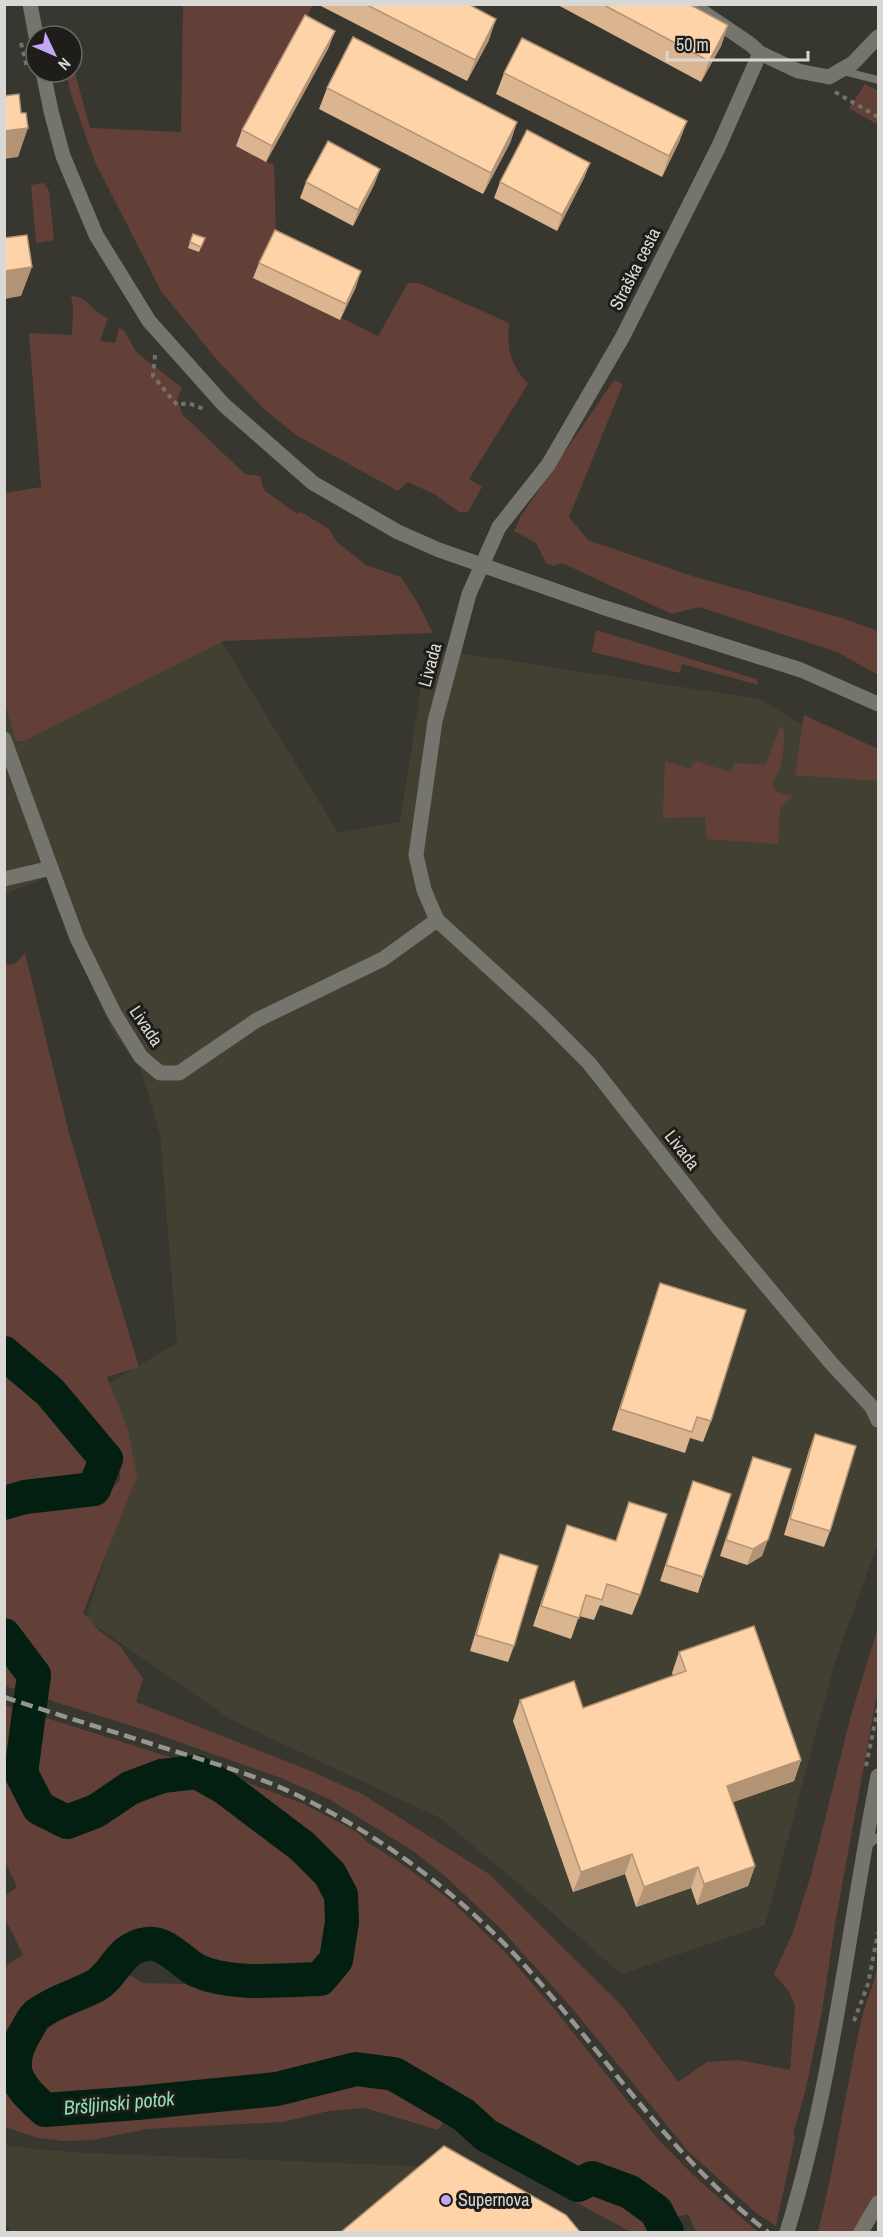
<svg xmlns="http://www.w3.org/2000/svg" width="883" height="2237" font-family="'Archivo Narrow',sans-serif">
  <style>
    .built { fill: #424033 }
    .grass { fill: #634037 }
    .lines { fill: none; stroke-linecap: round; stroke-linejoin: round }
    .river { stroke: #021f12; stroke-width: 34 }
    .path { stroke: #72716b; stroke-width: 4; stroke-dasharray: 4.5 4.5; stroke-linecap: butt }
    .service { stroke: #75746d; stroke-width: 8 }
    .minor { stroke: #75746d; stroke-width: 15 }
    .tertiary { stroke: #75746d; stroke-width: 15 }
    .rail { stroke: #969590; stroke-width: 4.5; stroke-dasharray: 12 6; stroke-linecap: butt }
    .wall { fill: #dab590 }
    .shaded-wall { fill: #b29475 }
    .building { fill: #fed3a7; stroke: #b29475; stroke-width: 1.5 }
    .poi-dot { fill: #c3a7f2; stroke: #1e1d1a; stroke-width: 2 }
    .labels { text-anchor: middle; stroke-width: 6; stroke-linejoin: round; paint-order: stroke }
    .street-label { font-size: 18px; fill: #d9d8d4; stroke: #1e1d1a }
    .poi-label { font-size: 18px; fill: #d9d8d4; stroke: #1e1d1a; text-anchor: start }
    .water-label { font-size: 20px; font-style: italic; fill: #8ce1b4; stroke: #1e1d1a }
  </style>
  <rect width="100%" height="100%" fill="#37362f"/>
  <path class="built" d="M222,642L338,833L400,822L427,648L760,699L878,771V1543L835,1662L765,1925L621,1974L532,1895L440,1818L230,1719L86,1619L127,1490L85,1397L177,1343L160,1134L141,1070L114,1034L65,929L46,878L5,894V708Z
    M4,2145L67,2152L436,2167L552,2232H12L5,2222Z"/>
  <path class="grass" d="M183,5H313L241,148L274,165L276,241L258,277L378,336L408,283H419L509,323C507,351 510,363 528,384L469,479L482,487L468,512H459L436,495L408,482L398,491L296,435L265,410L217,360L161,291L95,162L70,91L66,72H72V53L76,77L90,128L181,132Z
    M865,84L878,91V125L849,108Z
    M44,183L49,191L54,240L36,243L31,185Z
    M71,296C84,297 86,302 95,310C98,313 104,316 108,318L100,341L115,343L119,328L125,332L136,352L182,388L177,399L182,414L245,474L260,476L264,490L297,514L301,512L329,529L337,542L366,565L401,577L416,600L433,633L224,641L24,741H16L4,699L5,493L41,487L29,333L72,335L73,306Z
    M614,380L623,384L569,517L588,540L692,576L842,618L878,631V675L837,652L699,607L672,614L562,563L553,566L546,563L536,543L514,531L521,516Z
    M596,630L756,679L758,685L682,664L680,673L592,652Z
    M804,715L878,749V781L795,775Z
    M780,726L784,730C784,743 784,756 780,768C778,774 772,780 773,786C775,794 786,794 793,796L780,808L778,844L707,839L705,817L663,818L665,761L690,769L695,761L731,772L734,763L766,765Z
    M25,953L69,1133L139,1367L107,1377L128,1431L137,1476L83,1613L101,1632L121,1647L143,1679L136,1702L306,1769L362,1794L489,1874L622,2006L678,2082L707,2062L739,2060L790,2070L795,2005L788,1990L774,1974L793,1932L811,1875L850,1719L878,1627V1689L835,1924L822,2011L806,2088L793,2134L795,2137L776,2226L756,2213L687,2150L572,2008L501,1929L446,1877L413,1851L329,1799L281,1778L154,1733L5,1686V1369L13,1371L27,1378L98,1467L97,1473L87,1481L16,1493V1506L96,1499L110,1491L120,1480V1464L109,1448L92,1431L41,1368L24,1356L5,1350V965L15,964Z
    M5,1705L176,1759L133,1775L81,1809L60,1807L40,1789L29,1766L11,1761C13,1777 37,1823 52,1829C84,1842 118,1798 146,1790C156,1787 181,1784 191,1785C196,1785 203,1789 208,1791C216,1795 225,1798 233,1802C259,1817 328,1868 333,1898C336,1916 329,1939 323,1956C319,1964 310,1968 301,1970C284,1974 218,1968 202,1961C195,1958 190,1952 183,1948C174,1944 158,1938 148,1938C125,1937 112,1957 97,1971C90,1978 80,1985 71,1989C58,1996 45,1996 35,2007C21,2022 12,2038 5,2057V1972L8,1964L23,1955L5,1918V1896L17,1887L5,1861Z
    M236,1778L304,1804L357,1832L367,1842L402,1864L449,1899L505,1952L556,2011L657,2138L694,2176L758,2232H696L688,2214L672,2218L652,2198L616,2179L591,2171H567L496,2134L472,2113L447,2095L400,2071L379,2065L349,2063L310,2070L272,2083L210,2087L146,2096L65,2103L48,2100L33,2088L24,2077L21,2058L45,2019C64,2013 80,2005 97,1995C110,1986 113,1980 129,1975L143,1983L185,1984L229,1990L324,1991L339,1981C344,1962 357,1921 354,1904C347,1867 310,1836 280,1817C264,1805 245,1796 236,1778Z
    M878,1964V2193L857,2232H818C835,2164 845,2095 860,2026C864,2005 874,1986 878,1964Z
    M5,2068L11,2086L35,2113L64,2117L241,2102L280,2095L314,2084L357,2075L396,2084L450,2113L438,2130L365,2108L329,2111L282,2122L147,2129L92,2140L64,2141L38,2138L5,2127Z
    M565,2186L573,2190L603,2189L617,2192L646,2211L657,2232H631L566,2197Z"/>
  <g class="lines">
    <path class="river" d="M4,1353L50,1392L106,1459L94,1489L25,1497L4,1503
      M4,1635L34,1675L21,1773L39,1808L67,1822L96,1811L130,1788L162,1776L197,1772L225,1788L302,1846L330,1874L341,1895L342,1922L336,1960L320,1979C283,1980 232,1986 198,1971C183,1964 166,1941 147,1944C118,1948 116,1974 95,1986C76,1996 55,2001 38,2014C32,2018 29,2027 25,2033C4,2068 17,2086 45,2110L137,2103L277,2089L356,2069L394,2074L464,2115L486,2135L578,2185L592,2178L630,2192L656,2211L667,2232"/>
    <path class="path" d="M21,43L27,68
      M835,92L878,117
      M155,355L153,376L177,405L188,403L204,409
      M866,1766L878,1708
      M854,2021L868,1984L878,1933"/>
    <path class="service" d="M843,71L878,80
      M865,1848L878,1837"/>
    <path class="minor" d="M691,4L750,44L760,53L718,148L622,338L548,465L499,527L469,594L435,721L416,855L424,890L437,920L541,1015L589,1063L720,1230L831,1363L872,1407L878,1420
      M760,53L798,71L829,77L853,63L878,37
      M4,739L51,868L4,879
      M51,868L77,938L114,1013L141,1057L160,1073H179L257,1020L383,959L437,920
      M861,2232L878,2203"/>
    <path class="tertiary" d="M30,4L36,36
      M43,72L51,111L63,156L96,235L149,321L224,405L313,483L398,532L439,550L602,607L801,670L878,704
      M787,2232C833,2083 848,1929 878,1776"/>
    <path class="rail" d="M4,1697C61,1716 118,1733 174,1751C220,1765 267,1779 309,1801C386,1840 457,1893 516,1956C601,2048 668,2155 768,2232"/>
  </g>
  <path class="wall" d="M317,4H468L489,40L467,81Z
    M556,4H689L728,25L721,46L701,82Z
    M329,47L266,162L236,146L242,130Z
    M504,73L687,121L679,142L662,177L496,94Z
    M327,88L517,122L510,143L483,194L319,109Z
    M590,163L584,178L557,231L494,198L500,182Z
    M380,169L374,185L353,226L300,198L306,182Z
    M193,234L205,238L199,252L188,248Z
    M259,263L356,287L340,320L253,278Z
    M660,1283L711,1421L703,1442L690,1438L685,1453L612,1430L653,1304Z
    M815,1434L830,1531L824,1547L784,1535L809,1450Z
    M753,1457L762,1556L747,1565L720,1556Z
    M693,1481L703,1577L698,1593L660,1581Z
    M629,1502L640,1595L632,1615L600,1605L594,1620L579,1616L571,1639L533,1626L567,1525L616,1541Z
    M500,1554L514,1646L508,1662L470,1651L494,1570Z
    M679,1652L801,1760L794,1781L733,1802L755,1866L748,1886L697,1905L691,1888L636,1907L625,1874L573,1892L513,1721L520,1700L583,1708L673,1676L672,1673Z"/>
  <path class="shaded-wall" d="M496,19L489,40L467,81L475,60Z
    M728,25L721,46L701,82L709,61Z
    M335,31L329,47L266,162L272,146Z
    M687,121L679,142L662,177L669,156Z
    M517,122L510,143L483,194L491,173Z
    M28,128L18,157L4,159V131Z
    M590,163L584,178L557,231L562,215Z
    M380,169L374,185L353,226L358,210Z
    M32,267L21,296L4,299V271Z
    M361,271L356,287L340,320L346,304Z
    M768,1540L762,1556L747,1565L753,1549Z
    M801,1760L794,1781L719,1807L727,1786Z
    M632,1854L625,1874L573,1892L581,1872Z
    M755,1866L748,1886L697,1905L704,1884Z
    M698,1867L691,1888L636,1907L644,1887Z"/>
  <path class="building" d="M365,4H468L496,19L475,60Z
    M602,4H689L728,25L709,61Z
    M305,15L335,31L272,146L242,130Z
    M353,37L517,122L491,173L327,88Z
    M522,38L687,121L669,156L504,73Z
    M19,94L21,113H26L28,128L4,131V96Z
    M527,130L590,163L562,215L500,182Z
    M328,141L380,169L358,210L306,182Z
    M275,230L361,271L346,304L259,263Z
    M193,234L205,238L201,247L190,242Z
    M27,235L32,267L4,271V238Z
    M660,1283L746,1310L711,1421L697,1417L692,1432L620,1409Z
    M815,1434L856,1446L830,1531L790,1519Z
    M753,1457L791,1469L768,1540L753,1549L726,1540Z
    M693,1481L731,1494L703,1577L666,1565Z
    M629,1502L667,1514L640,1595L607,1584L602,1600L586,1595L579,1618L541,1606L567,1525L616,1541Z
    M500,1554L538,1566L514,1646L476,1635Z
    M754,1626L801,1760L727,1786L755,1866L704,1884L698,1867L644,1887L632,1854L581,1872L520,1700L574,1681L583,1708L686,1671L679,1652Z
    M444,2146L566,2215L580,2232H341Z"/>
  <circle class="poi-dot" cx="446" cy="2200" r="6"/>
  <g class="labels">
    <g class="street-label">
      <text transform="translate(635 269) rotate(-63)" y="6">Straška cesta</text>
      <text transform="translate(430 665) rotate(-75)" y="6">Livada</text>
      <text transform="translate(146 1026) rotate(56)" y="6">Livada</text>
      <text transform="translate(682 1150) rotate(52)" y="6">Livada</text>
    </g>
    <g class="poi-label">
      <text x="458" y="2206">Supernova</text>
    </g>
    <g class="water-label">
      <text transform="translate(119 2103) rotate(-5)" y="7">Bršljinski potok</text>
    </g>
  </g>
  <rect width="883" height="2237" fill="none" stroke="#d9d8d4" stroke-width="12"/>
  <g transform="translate(54 54) rotate(134)"><circle r="28" fill="#1e1d1a" stroke="#696864" stroke-width="1.5"/>
  <path d="M0-4.5L10 22L0 15L-10 22Z" fill="#c3a7f2"/>
  <text y="-9" font-size="16" font-weight="bold" text-anchor="middle" fill="#d9d8d4">N</text>
  </g>
  <path d="M667 51v9h141v-9" fill="none" stroke="#d9d8d4" stroke-width="3"/>
  <text x="676" y="51" font-size="18" fill="#d9d8d4" stroke="#1e1d1a" stroke-width="4.5" paint-order="stroke">50 m</text>
</svg>
